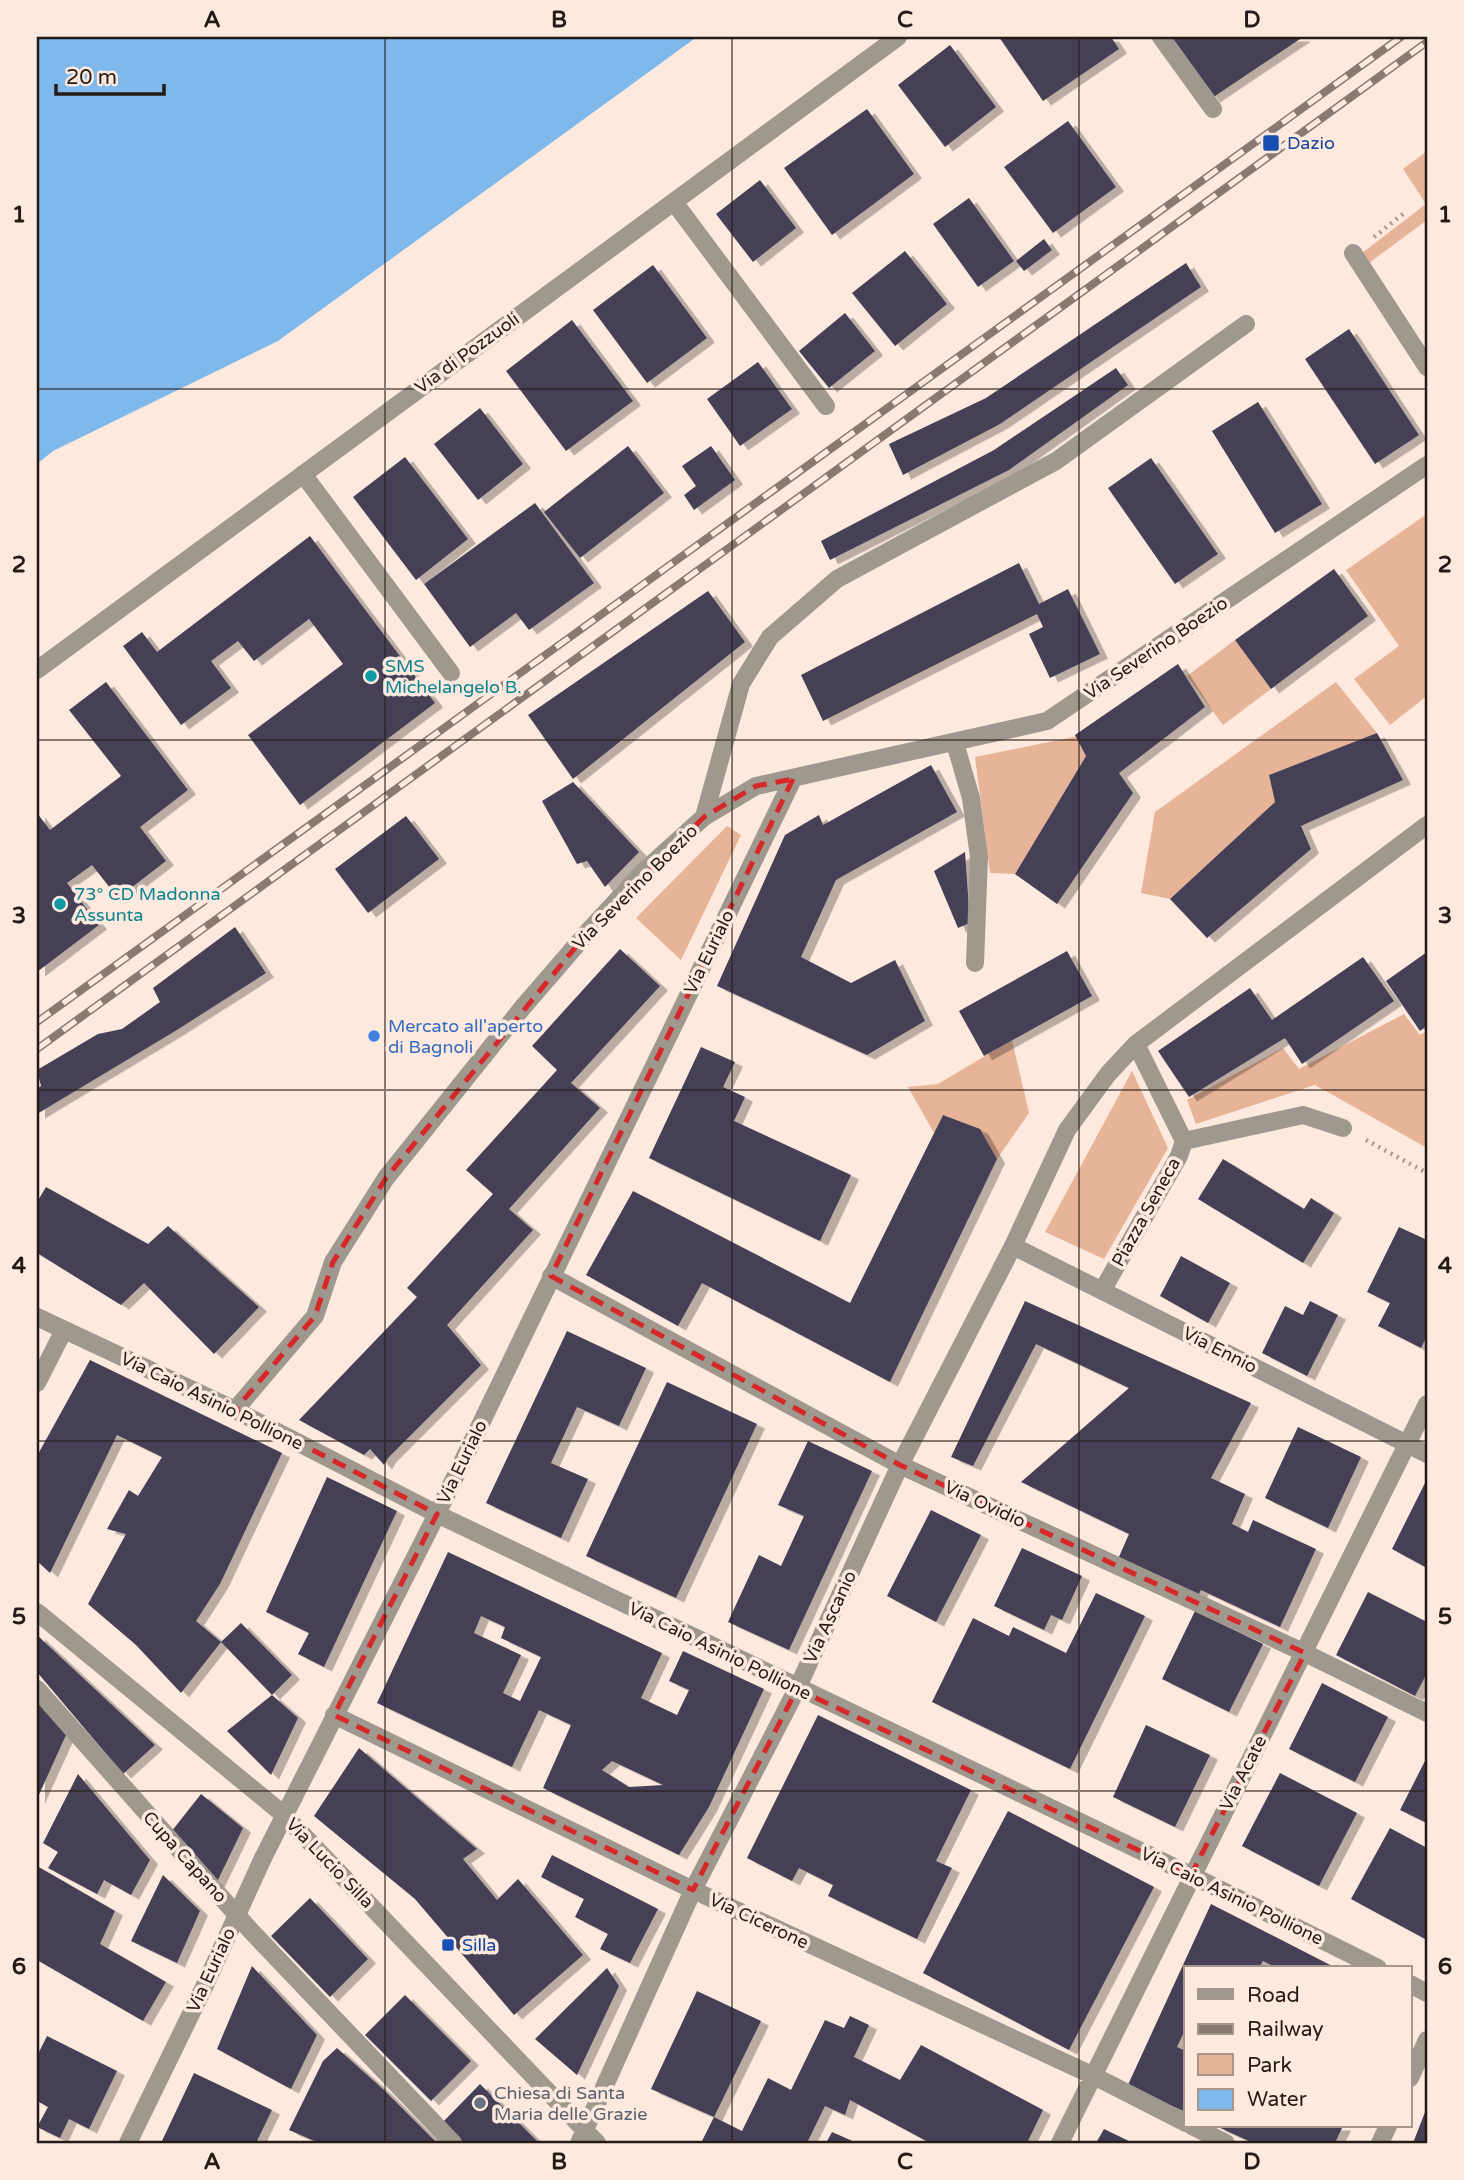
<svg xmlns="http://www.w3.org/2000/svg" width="1464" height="2180" font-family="'Varela Round',sans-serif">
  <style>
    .green { fill: #e8b497 }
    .water { fill: #7fb9ec }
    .pier { fill: #fde9de }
    .building { fill: #454154; fill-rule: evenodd; filter: url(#shadow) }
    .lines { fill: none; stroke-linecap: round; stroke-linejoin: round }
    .path { stroke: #a7978f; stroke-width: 4.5; stroke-dasharray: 2 5; stroke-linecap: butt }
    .minor { stroke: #9e988f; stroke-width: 18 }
    .rail-casing { stroke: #887a72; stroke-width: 8 }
    .rail { stroke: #fde9de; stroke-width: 5; stroke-dasharray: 16; stroke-linecap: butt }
    .minor-bridge { stroke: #9e988f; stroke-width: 18 }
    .marked { fill: none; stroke: #d62828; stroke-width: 5; stroke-dasharray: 14 9; stroke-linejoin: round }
    .grid { fill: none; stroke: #241b16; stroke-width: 2; stroke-opacity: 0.55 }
    .transit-dot { fill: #1a4fb4; stroke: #fde9de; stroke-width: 2.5 }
    .culture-dot { fill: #0f9aa8; stroke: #fde9de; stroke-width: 2.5 }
    .shop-dot { fill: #3f7fe0; stroke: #fde9de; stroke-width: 2.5 }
    .worship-dot { fill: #6b7280; stroke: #fde9de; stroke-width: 2.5 }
    .labels { text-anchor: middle; stroke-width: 7; stroke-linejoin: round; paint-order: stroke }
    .transit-label { font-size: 18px; fill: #164399; stroke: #fde9de; text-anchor: start }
    .street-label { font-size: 18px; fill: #241b16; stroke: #fde9de }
    .culture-label { font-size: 18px; fill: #0d838f; stroke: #fde9de; text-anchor: start }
    .shop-label { font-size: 18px; fill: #366cbe; stroke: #fde9de; text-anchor: start }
    .worship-label { font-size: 18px; fill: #5b616d; stroke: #fde9de; text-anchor: start }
    .neatline { fill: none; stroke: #241b16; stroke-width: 2.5 }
    .grid-label { font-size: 23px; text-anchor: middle; font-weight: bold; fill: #241b16 }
  </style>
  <defs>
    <filter id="shadow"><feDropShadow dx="8" dy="4.5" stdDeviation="0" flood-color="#0004"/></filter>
  </defs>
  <rect width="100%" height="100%" fill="#fde9de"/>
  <path class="green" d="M1427,151V220L1369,263L1362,253L1426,204L1403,169Z
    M1427,514V696L1390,725L1354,679L1399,646L1346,570Z
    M1235,640L1271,689L1223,725L1187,676Z
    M1336,682L1377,733L1269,775L1275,802L1170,899L1141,893L1155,812Z
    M1078,736L1086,756L1015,874L990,873L975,757Z
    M727,826L741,835L681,960L636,918Z
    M1404,1014L1420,1035L1427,1031V1148L1315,1085L1196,1124L1187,1100L1283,1048L1299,1069Z
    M1012,1040L1029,1113L997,1159L979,1129L943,1115L934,1133L908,1087L938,1084Z
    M1132,1071L1168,1148L1104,1259L1045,1232Z"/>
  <path class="water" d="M37,37H697L278,341L53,451L37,464Z"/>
  <path class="pier" d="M697,37H700L699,40L273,348Z"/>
  <path class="building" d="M999,37H1111L1119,49L1043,101Z
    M1171,37H1303L1212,98Z
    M950,45L996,107L945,147L898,85Z
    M867,109L914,174L832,235L784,168Z
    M1068,121L1116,187L1053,233L1004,167Z
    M760,180L796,228L753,262L716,214Z
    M969,198L1014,261L978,287L933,224Z
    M1044,239L1052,250L1024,271L1016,261Z
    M905,251L947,304L895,346L852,293Z
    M1186,263L1201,287L1000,424L903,475L889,444L986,398Z
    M653,265L707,338L647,383L593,310Z
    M845,313L875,351L829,388L799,351Z
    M572,320L633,401L566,451L506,371Z
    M1349,329L1419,435L1375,464L1305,359Z
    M758,362L792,409L740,446L707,399Z
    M1116,368L1128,385L1009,470L830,560L821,541L994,450Z
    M1258,402L1322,504L1275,533L1212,431Z
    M480,408L523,464L478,500L434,444Z
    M628,446L664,493L580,558L544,512Z
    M711,446L735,480L694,510L684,495L696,486L682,466Z
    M405,457L468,539L416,580L353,497Z
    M1151,458L1218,554L1175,584L1108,488Z
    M535,503L594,583L529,630L516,613L470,647L424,584Z
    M310,536L435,703L300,805L248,735L343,664L309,619L254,661L238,641L211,661L231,688L181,725L123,646L142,632L157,652Z
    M1019,563L1039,604L1068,589L1100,654L1050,678L1029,634L1043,627L1037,614L823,721L801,675Z
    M1334,569L1368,616L1271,689L1235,640Z
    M708,591L745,642L573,779L528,715Z
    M1178,664L1205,707L1119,773L1133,793L1057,904L1015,874L1086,756L1075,735Z
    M106,682L188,790L140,827L166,861L118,898L92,865L67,883L99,925L37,972V813L50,830L121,776L69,710Z
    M1377,733L1403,780L1301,826L1311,849L1207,938L1170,899L1275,802L1269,775Z
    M931,765L957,812L836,880L801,957L851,983L895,960L925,1021L867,1055L717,986L785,835L819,815L823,825Z
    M573,782L639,852L605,887L587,861L577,864L542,801Z
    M406,816L439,859L368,913L335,869Z
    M965,852L970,923L958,928L934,871Z
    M235,927L266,973L177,1030L37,1114V1089L41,1086L37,1070L98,1034L122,1029L160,1002L153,988Z
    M620,949L660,986L571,1083L600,1108L509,1209L533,1230L447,1325L481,1365L388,1458L384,1465L370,1449L364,1455L299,1420L417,1297L407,1288L493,1194L466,1170L557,1070L532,1046Z
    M1067,951L1092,996L984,1056L959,1011Z
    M1427,952V1026L1420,1031L1386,981Z
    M1363,957L1394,1001L1302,1064L1285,1038L1189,1097L1158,1051L1250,988L1272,1020Z
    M701,1047L735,1062L723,1087L745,1097L734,1121L851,1175L820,1241L649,1158Z
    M943,1115L980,1129L997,1159L890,1382L702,1283L678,1326L586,1275L633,1191L850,1303Z
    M1223,1159L1304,1209L1311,1198L1334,1213L1303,1263L1198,1199Z
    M46,1187L148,1244L168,1226L259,1307L214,1354L144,1283L121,1305L37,1253V1202Z
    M1399,1227L1427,1240V1336L1421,1348L1378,1326L1390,1303L1367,1292Z
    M1181,1256L1230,1283L1208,1323L1160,1296Z
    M1025,1301L1251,1403L1211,1478L1245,1494L1232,1524L1248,1532L1253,1520L1316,1549L1280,1627L1201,1590L1198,1596L1118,1559L1129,1534L1021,1482L1129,1388L1036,1344L973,1466L951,1457Z
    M1310,1301L1338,1315L1307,1376L1262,1353L1285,1306L1303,1315Z
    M567,1331L646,1368L619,1426L577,1407L551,1463L588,1479L561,1538L486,1503Z
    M90,1360L282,1453L220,1584L196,1621L221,1642L181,1693L136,1645L88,1604L126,1534L107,1529L129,1490L138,1496L162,1457L117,1435L50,1573L37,1561V1456Z
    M667,1382L757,1424L676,1598L586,1556Z
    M1298,1427L1361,1457L1328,1528L1265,1498Z
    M808,1441L872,1471L789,1650L728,1622L759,1555L781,1566L804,1516L778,1505Z
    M327,1477L397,1511L324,1667L298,1654L309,1633L266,1612Z
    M1427,1479V1568L1392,1549Z
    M931,1510L981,1535L936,1622L887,1596Z
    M1022,1548L1082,1576L1062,1620L1051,1615L1044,1630L994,1606Z
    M448,1552L662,1653L641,1698L677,1715L689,1690L669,1681L683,1651L764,1689L709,1807L679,1855L543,1788L571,1725L539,1710L512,1767L377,1703ZM481,1616L505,1627L501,1638L541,1657L520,1701L503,1693L521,1655L474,1633ZM612,1761L663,1785L629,1787L602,1770Z
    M1368,1592L1427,1622V1673L1415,1696L1336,1655Z
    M1096,1593L1145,1616L1070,1769L932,1702L973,1618L1009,1636L1013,1627L1066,1653Z
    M1195,1611L1263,1644L1229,1712L1162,1679Z
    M241,1623L292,1675L272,1695L298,1718L271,1775L227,1731L272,1695L221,1642Z
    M37,1635L155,1745L123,1774L37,1672Z
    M1322,1683L1388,1717L1355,1782L1289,1749Z
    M37,1701L66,1735L37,1799Z
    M818,1715L971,1790L936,1861L952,1868L917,1939L828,1896L833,1885L799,1868L792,1881L747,1858Z
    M1146,1725L1210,1755L1175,1827L1113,1797Z
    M359,1748L477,1849L463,1859L497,1900L518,1879L583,1955L514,2015L415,1899L314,1816Z
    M1427,1757V1823L1400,1810Z
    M1280,1773L1357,1813L1319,1886L1242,1846Z
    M78,1774L150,1860L131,1895L104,1880L97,1894L48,1868L58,1852L43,1843Z
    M201,1794L243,1828L216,1884L171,1832Z
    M1008,1811L1154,1887L1069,2050L923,1973Z
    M1390,1828L1427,1848V1940L1351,1899Z
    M552,1855L658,1909L630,1963L600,1949L608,1934L575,1917L584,1899L541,1877Z
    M37,1866L115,1911L100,1944L166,1982L143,2021L37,1960Z
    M163,1875L200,1911L177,1963L131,1941Z
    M310,1898L368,1959L330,1997L271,1936Z
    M1211,1904L1336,1968H1277L1263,1961L1259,1968H1186V2028L1177,2047L1186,2051V2112L1127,2087Z
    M252,1966L317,2035L291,2089L217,2049Z
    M607,1968L619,1986L577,2075L535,2039Z
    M697,1991L761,2021L714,2117L651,2089Z
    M405,1995L471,2061L431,2101L365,2035Z
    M850,2016L869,2025L854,2057L900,2080L921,2045L1043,2110L1027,2143H930L850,2100L845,2115L825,2106L807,2143H701L714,2117L742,2131L768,2078L791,2090L825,2020L844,2028Z
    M47,2036L117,2071L89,2129L69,2119L60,2138L37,2127L48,2107L37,2101V2056Z
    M337,2048L384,2090L437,2143H319L289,2130L323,2061Z
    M194,2073L272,2110L256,2143H161Z
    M480,2084L539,2143H464L443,2122Z
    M1427,2107V2143H1413Z
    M1216,2126H1343L1335,2143H1253Z
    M1104,2129L1133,2143H1096Z
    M832,2132L857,2143H826Z"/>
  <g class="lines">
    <path class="path" d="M1374,237L1403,214
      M1366,1140L1427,1173"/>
    <path class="minor" d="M1161,37L1213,109
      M674,202L826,406
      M1353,253L1427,367
      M303,474L451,673
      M37,670L898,37
      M955,743L971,798L979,857L975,963
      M704,817L741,684L770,637L837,579L1056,461L1246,324
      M1184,1141L1303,1115L1343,1128
      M1013,1246L1427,1454
      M551,1276L900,1465L1305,1653L1427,1713
      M1102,1291L1179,1156L1184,1141L1136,1044
      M37,1317L235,1410L437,1514L1191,1875L1378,1968
      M37,1383L64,1330
      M235,1410L315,1316L333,1262L386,1178L523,1007L593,926L643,872L704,817L756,786L1047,721L1427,465
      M37,1612L283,1814L597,2143
      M37,1689L252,1932L453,2143
      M334,1715L693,1890L1094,2076L1186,2123
      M263,1858L437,1514L793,779
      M1410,1984L1427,1993
      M1410,2078L1427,2040
      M1192,2126L1226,2143
      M128,2143L205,1985
      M579,2143L693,1890L797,1689L900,1465L1013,1246L1067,1130L1108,1074L1136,1044L1427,825
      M1060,2143L1427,1404
      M1380,2143L1388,2126"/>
    <g class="rail-casing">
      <path id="rail" d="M37,1022L1401,37
        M37,1049L1427,42"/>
    </g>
    <use href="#rail" class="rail"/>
    <path class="minor-bridge" d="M205,1985L263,1858"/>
  </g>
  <path class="marked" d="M793,779L551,1276L900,1465L1305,1653L1191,1875L797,1689L693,1890L334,1715L437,1514L235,1410L315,1316L333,1262L386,1178L593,926L704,817L756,786Z"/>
  <path class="grid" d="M385,37V2143M732,37V2143M1079,37V2143M37,389H1427M37,740H1427M37,1090H1427M37,1441H1427M37,1791H1427"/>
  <g class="transit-dot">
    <rect x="1262" y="134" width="18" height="18" rx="3.5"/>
    <rect x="441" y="1938" width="14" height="14" rx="3.5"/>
  </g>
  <g class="culture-dot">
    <circle cx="371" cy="676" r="7"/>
    <circle cx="60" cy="904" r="7"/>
  </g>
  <circle class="shop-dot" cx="374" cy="1036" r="7"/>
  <circle class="worship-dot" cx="480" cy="2103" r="7"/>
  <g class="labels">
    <g class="transit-label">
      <text x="1287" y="149">Dazio</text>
      <text x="462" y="1951">Silla</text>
    </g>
    <g class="street-label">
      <text transform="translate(467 353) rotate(-36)" y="6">Via di Pozzuoli</text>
      <text transform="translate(1156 648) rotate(-34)" y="6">Via Severino Boezio</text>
      <text transform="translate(635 887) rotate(-45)" y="6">Via Severino Boezio</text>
      <text transform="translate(709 952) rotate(-64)" y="6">Via Eurialo</text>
      <text transform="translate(1146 1212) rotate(-61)" y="6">Piazza Seneca</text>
      <text transform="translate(1220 1350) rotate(27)" y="6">Via Ennio</text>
      <text transform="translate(212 1401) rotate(26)" y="6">Via Caio Asinio Pollione</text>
      <text transform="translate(462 1462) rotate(-64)" y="6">Via Eurialo</text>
      <text transform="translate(985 1504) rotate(25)" y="6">Via Ovidio</text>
      <text transform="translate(830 1617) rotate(-65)" y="6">Via Ascanio</text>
      <text transform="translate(720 1651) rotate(26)" y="6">Via Caio Asinio Pollione</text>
      <text transform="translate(1243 1773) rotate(-63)" y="6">Via Acate</text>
      <text transform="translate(185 1857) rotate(48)" y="6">Cupa Capano</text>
      <text transform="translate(330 1863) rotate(46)" y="6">Via Lucio Silla</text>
      <text transform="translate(1232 1896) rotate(26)" y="6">Via Caio Asinio Pollione</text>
      <text transform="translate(759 1921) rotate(25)" y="6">Via Cicerone</text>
      <text transform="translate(211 1970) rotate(-65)" y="6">Via Eurialo</text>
    </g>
    <g class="culture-label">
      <text x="385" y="672">SMS<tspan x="385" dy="21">Michelangelo B.</tspan></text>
      <text x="74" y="900">73° CD Madonna<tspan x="74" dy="21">Assunta</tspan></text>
    </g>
    <g class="shop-label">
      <text x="388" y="1032">Mercato all'aperto<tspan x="388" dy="21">di Bagnoli</tspan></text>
    </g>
    <g class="worship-label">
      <text x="494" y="2099">Chiesa di Santa<tspan x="494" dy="21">Maria delle Grazie</tspan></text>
    </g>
  </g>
  <rect width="1464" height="2180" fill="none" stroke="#fde9de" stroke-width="77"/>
  <rect x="1184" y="1966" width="228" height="161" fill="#fde9de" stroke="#a6978e" stroke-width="2"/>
  <rect x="1198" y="1989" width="35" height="10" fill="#9e988f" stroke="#a6978e" stroke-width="2"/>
  <text x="1247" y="2002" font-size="21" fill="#241b16">Road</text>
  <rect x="1198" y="2024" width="35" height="10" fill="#887a72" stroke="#a6978e" stroke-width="2"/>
  <text x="1247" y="2036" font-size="21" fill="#241b16">Railway</text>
  <rect x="1198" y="2054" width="35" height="21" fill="#e8b497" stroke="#a6978e" stroke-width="2"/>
  <text x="1247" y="2072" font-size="21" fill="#241b16">Park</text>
  <rect x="1198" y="2089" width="35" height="21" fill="#7fb9ec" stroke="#a6978e" stroke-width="2"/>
  <text x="1247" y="2106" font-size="21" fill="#241b16">Water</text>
  <path d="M56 84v10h108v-10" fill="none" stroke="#241b16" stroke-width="3.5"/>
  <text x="66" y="84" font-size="21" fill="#241b16" stroke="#fde9de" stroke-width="5" paint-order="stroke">20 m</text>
  <rect x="38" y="38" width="1388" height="2104" class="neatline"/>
  <g class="grid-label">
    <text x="212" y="27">A</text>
    <text x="559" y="27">B</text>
    <text x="905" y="27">C</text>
    <text x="1252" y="27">D</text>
    <text x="19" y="222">1</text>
    <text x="1445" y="222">1</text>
    <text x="19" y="572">2</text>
    <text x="1445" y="572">2</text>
    <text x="19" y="923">3</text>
    <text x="1445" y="923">3</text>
    <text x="19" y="1273">4</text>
    <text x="1445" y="1273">4</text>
    <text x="19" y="1624">5</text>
    <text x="1445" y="1624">5</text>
    <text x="19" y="1974">6</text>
    <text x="1445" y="1974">6</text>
    <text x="212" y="2169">A</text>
    <text x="559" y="2169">B</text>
    <text x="905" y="2169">C</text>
    <text x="1252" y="2169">D</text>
  </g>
</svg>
